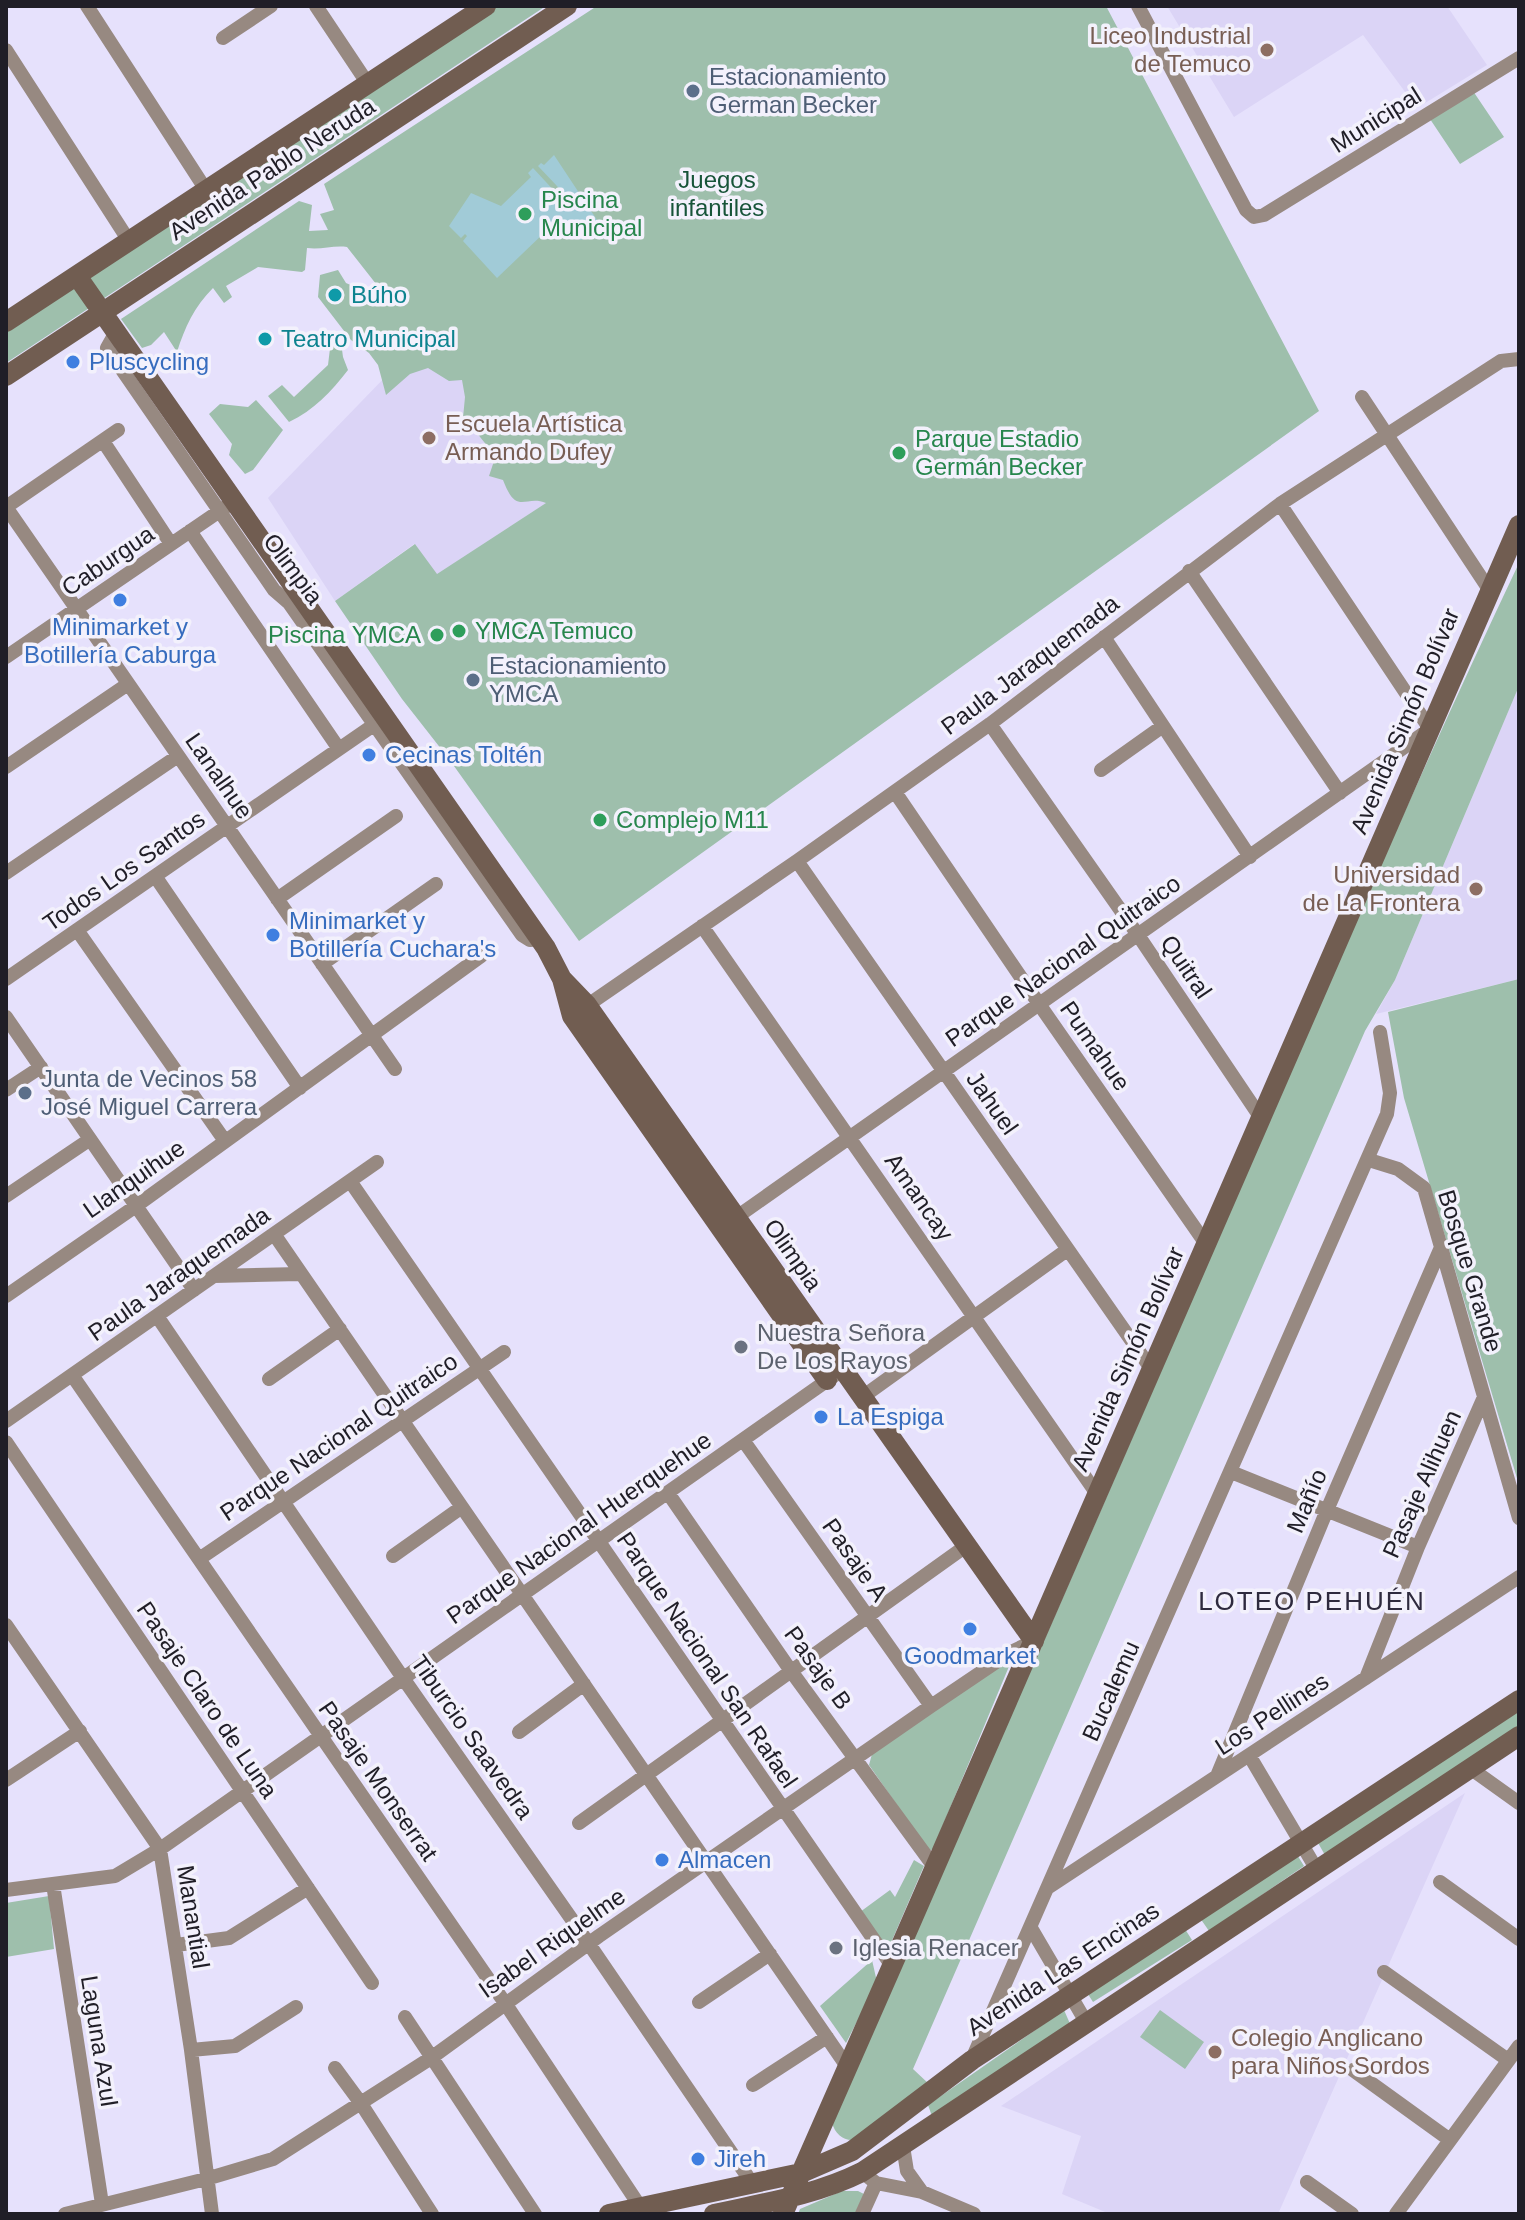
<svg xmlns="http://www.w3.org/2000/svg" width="1525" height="2220" font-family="Arial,sans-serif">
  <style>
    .built { fill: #dbd4f6 }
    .green { fill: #9ebfac }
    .water { fill: #a1cbd7 }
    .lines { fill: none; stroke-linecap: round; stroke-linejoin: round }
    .street { stroke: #978981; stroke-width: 14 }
    .secondary { stroke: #715d51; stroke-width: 20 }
    .education-dot { fill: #8d6e63; stroke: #f3f1fc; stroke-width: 3 }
    .service-dot { fill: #5c6f8a; stroke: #f3f1fc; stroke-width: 3 }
    .leisure-dot { fill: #2e9e5b; stroke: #f3f1fc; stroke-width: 3 }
    .culture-dot { fill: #0f9aa8; stroke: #f3f1fc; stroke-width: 3 }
    .shop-dot { fill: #3f7fe0; stroke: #f3f1fc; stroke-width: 3 }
    .worship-dot { fill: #6b7280; stroke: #f3f1fc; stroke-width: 3 }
    .labels { text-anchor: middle; stroke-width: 7; stroke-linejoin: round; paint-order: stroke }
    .education-label { font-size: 24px; fill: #785e54; stroke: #f3f1fc; text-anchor: end }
    .service-label { font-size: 24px; fill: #4e5e75; stroke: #f3f1fc; text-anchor: start }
    .street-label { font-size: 24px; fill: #201e27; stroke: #f3f1fc }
    .park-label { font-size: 24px; fill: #175439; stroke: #f3f1fc }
    .leisure-label { font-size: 24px; fill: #27864d; stroke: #f3f1fc; text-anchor: start }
    .culture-label { font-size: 24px; fill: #0d838f; stroke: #f3f1fc; text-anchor: start }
    .shop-label { font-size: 24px; fill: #366cbe; stroke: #f3f1fc; text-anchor: start }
    .worship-label { font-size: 24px; fill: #5b616d; stroke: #f3f1fc; text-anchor: start }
    .neighbourhood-label { font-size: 26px; letter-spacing: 2px; fill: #2e2a3e; stroke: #f3f1fc }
  </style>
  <rect width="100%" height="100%" fill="#e6e1fc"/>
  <path class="built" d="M1167,6H1447L1487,65L1417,108L1363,35L1234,117Z
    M421,340L506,380L557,496L436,575L414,544L335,601L268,498Z
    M1519,686V979L1376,1014L1395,980Z
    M1465,1793L1278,2214H1110L1062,2194L1081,2136L1001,2106Z"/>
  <path class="green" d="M496,6H546L6,363V328Z
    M597,6H1106L1319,411L579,941L449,759L402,699L335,601L415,544L437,574L546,503C525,494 517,517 503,480L489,476L496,455C483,443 476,429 463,418L465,397L462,380L449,381L428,368L410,374L386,395L378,365L369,353L351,340L318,297L320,275L338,270L346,283L369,293L380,289L347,247C334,245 321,250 307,248L305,270L302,272L258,267L226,286L232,297L224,303L213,288C194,307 185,327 177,352L164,332L151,345L142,348L121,319L299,201L312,205L309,231L328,230L320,214L334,210L324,184Z
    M1473,91L1504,137L1460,164L1430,119Z
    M332,332L340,335L343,357L348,370C331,392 314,410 289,422L268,396L282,385L294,397L328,365Z
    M256,400L283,430L253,470L245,474L229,455L232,444L209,414L220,404L248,407Z
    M1519,563V686L1395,980L1365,1031L913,2069L929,2084L852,2140C842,2140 835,2133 832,2123C912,1933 998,1747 1080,1558C1225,1226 1364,891 1519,563Z
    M1519,979V1485L1404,1098L1388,1012Z
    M1006,1661L1010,1664L933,1849L929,1851L869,1765L872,1754Z
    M1519,1708V1729L1326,1857L1317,1841Z
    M1296,1853L1304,1866L1209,1931L1200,1918Z
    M914,1860L924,1866L890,1945L883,1947L860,1912L890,1890L895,1897Z
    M49,1896L54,1949L6,1957V1903Z
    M1185,1929L1192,1940L1093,2002L1086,1991Z
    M872,1960L877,1982L846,2043L820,2006Z
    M1064,2010L1071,2026L933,2119L928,2105Z
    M1160,2010L1204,2042L1185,2069L1140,2037Z
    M842,2191H858L864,2194L855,2214H798L800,2209Z"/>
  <path class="water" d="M554,155L597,220L585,232L587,235L581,240L553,228L560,220L558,219L549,229L551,233L549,235L545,232L497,278L463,241L467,236L465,234L461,238L449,226L471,193L501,206L531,177L528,173L533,168L571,209L574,208L575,205L538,166L541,163L544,165Z"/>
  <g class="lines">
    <path class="street" d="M87,6L206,190
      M316,6L368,84
      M1138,6L1246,210L1254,217L1264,215L1519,58
      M223,38L271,6
      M6,50L129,241
      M116,332L107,348L274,590L289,603L522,935L530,940L540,939
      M1362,397L1490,591
      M103,441L171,544
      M6,507L395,1069
      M6,507L118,430
      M190,531L339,749
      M1189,571L1340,793
      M1104,637L1250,857
      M6,657L227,506
      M990,724L1138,935L1261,1118
      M6,767L128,684
      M1101,770L1163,726
      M895,792L1039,1004L1206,1244
      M797,861L1152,1370
      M6,873L178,756
      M155,876L300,1088
      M277,899L396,816
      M702,926L1097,1494
      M77,930L225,1141
      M322,964L436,884
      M6,979L381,720
      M582,1009L797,861L990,724L1280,504L1501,361L1519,359
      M6,1017L194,1290
      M6,1090L41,1067
      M1369,1160L1398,1169L1424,1188L1519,1518
      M350,1181L892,1966
      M6,1196L89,1140
      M731,1221L1430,729L1280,504
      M274,1234L848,2068
      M214,1276L300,1274
      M6,1296L136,1206L481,956
      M157,1316L403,1678L589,1944L752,2183
      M72,1375L505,2003L645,2214
      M269,1379L340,1329
      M861,1398L1067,1250
      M6,1421L377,1162
      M743,1440L931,1706
      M6,1442L372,1983
      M1231,1472L1418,1547
      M668,1493L791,1671L935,1868
      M393,1556L462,1507
      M199,1559L504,1352
      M6,1625L160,1849L191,2050L212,2214
      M1366,1678L1418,1547L1484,1397
      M519,1732L584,1684
      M1249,1755L1317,1870
      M1470,1768L1519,1803
      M1217,1776L1327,1510L1442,1245
      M6,1780L80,1731
      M579,1823L966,1546
      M1440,1882L1519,1939
      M53,1884L102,2204
      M1049,1887L1519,1577
      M6,1890L115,1876L160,1849L835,1375
      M1031,1928L1086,2022
      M176,1945L229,1938L308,1888
      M1384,1972L1508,2060
      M699,2002L770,1954
      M405,2017L535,2214
      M191,2050L235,2046L296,2007
      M972,2059L1387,1114L1390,1093L1380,1032
      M335,2068L360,2102L432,2214
      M1353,2070L1450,2140
      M753,2085L827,2037
      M903,2146L907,2171L922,2192
      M862,2172L876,2183L922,2192L974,2214
      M1307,2182L1352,2214
      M65,2214L206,2179L273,2159L431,2058L599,1936L931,1706L1011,1652L1034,1641
      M862,2214L876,2183
      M1396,2214L1519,2046"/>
    <path class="secondary" d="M77,276L546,948L562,979L572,1016L827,1380
      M6,322L486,6
      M6,376L567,6
      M563,980L587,1005L1034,1641
      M609,2214L801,2173L852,2151L972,2060L1519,1700
      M714,2214C764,2203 816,2195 862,2172L1519,1736
      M783,2214L892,1966L1519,525"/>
  </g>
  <g class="education-dot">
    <circle cx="1267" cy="50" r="8"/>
    <circle cx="429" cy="438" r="8"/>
    <circle cx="1476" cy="889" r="8"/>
    <circle cx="1215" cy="2052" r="8"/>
  </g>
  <g class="service-dot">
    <circle cx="693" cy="91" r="8"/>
    <circle cx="473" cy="680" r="8"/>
    <circle cx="25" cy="1093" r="8"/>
  </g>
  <g class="leisure-dot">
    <circle cx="525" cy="214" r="8"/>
    <circle cx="899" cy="453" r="8"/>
    <circle cx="459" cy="631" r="8"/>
    <circle cx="437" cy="635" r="8"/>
    <circle cx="600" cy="820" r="8"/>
  </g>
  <g class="culture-dot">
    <circle cx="335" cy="295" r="8"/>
    <circle cx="265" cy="339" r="8"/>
  </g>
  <g class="shop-dot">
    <circle cx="73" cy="362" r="8"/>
    <circle cx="120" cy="600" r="8"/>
    <circle cx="369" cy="755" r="8"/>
    <circle cx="273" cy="935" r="8"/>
    <circle cx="821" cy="1417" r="8"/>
    <circle cx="970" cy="1629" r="8"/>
    <circle cx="662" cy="1860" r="8"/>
    <circle cx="698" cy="2159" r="8"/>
  </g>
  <g class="worship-dot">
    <circle cx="741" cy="1347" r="8"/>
    <circle cx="836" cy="1948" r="8"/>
  </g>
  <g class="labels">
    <g class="education-label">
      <text x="1251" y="44">Liceo Industrial<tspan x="1251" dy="28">de Temuco</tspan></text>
      <text x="445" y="432" text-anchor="start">Escuela Artística<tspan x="445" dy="28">Armando Dufey</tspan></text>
      <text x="1460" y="883">Universidad<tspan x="1460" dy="28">de La Frontera</tspan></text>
      <text x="1231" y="2046" text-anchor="start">Colegio Anglicano<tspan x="1231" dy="28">para Niños Sordos</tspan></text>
    </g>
    <g class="service-label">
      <text x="709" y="85">Estacionamiento<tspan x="709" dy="28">German Becker</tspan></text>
      <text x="489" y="674">Estacionamiento<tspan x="489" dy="28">YMCA</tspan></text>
      <text x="41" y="1087">Junta de Vecinos 58<tspan x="41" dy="28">José Miguel Carrera</tspan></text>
    </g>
    <g class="street-label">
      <text transform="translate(1376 120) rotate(-32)" y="8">Municipal</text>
      <text transform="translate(272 169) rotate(-33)" y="8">Avenida Pablo Neruda</text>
      <text transform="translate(108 561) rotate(-34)" y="8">Caburgua</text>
      <text transform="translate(293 569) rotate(53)" y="8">Olimpia</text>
      <text transform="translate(1030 665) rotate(-37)" y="8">Paula Jaraquemada</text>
      <text transform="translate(1405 721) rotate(-67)" y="8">Avenida Simón Bolívar</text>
      <text transform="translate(219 776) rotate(55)" y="8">Lanalhue</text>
      <text transform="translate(124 871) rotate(-35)" y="8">Todos Los Santos</text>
      <text transform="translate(1063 961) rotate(-35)" y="8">Parque Nacional Quitraico</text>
      <text transform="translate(1186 967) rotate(56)" y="8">Quitral</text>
      <text transform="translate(1095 1046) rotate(55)" y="8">Pumahue</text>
      <text transform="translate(992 1103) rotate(55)" y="8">Jahuel</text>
      <text transform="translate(134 1179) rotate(-35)" y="8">Llanquihue</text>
      <text transform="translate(919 1197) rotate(55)" y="8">Amancay</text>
      <text transform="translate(793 1255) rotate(55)" y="8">Olimpia</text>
      <text transform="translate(1470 1271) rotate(73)" y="8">Bosque Grande</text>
      <text transform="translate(179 1274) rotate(-35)" y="8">Paula Jaraquemada</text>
      <text transform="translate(1128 1359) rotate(-66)" y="8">Avenida Simón Bolívar</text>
      <text transform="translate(339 1437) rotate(-34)" y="8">Parque Nacional Quitraico</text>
      <text transform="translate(1422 1484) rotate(-66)" y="8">Pasaje Alihuen</text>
      <text transform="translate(1307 1501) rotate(-67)" y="8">Mañío</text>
      <text transform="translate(579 1528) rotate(-35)" y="8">Parque Nacional Huerquehue</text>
      <text transform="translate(855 1560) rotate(55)" y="8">Pasaje A</text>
      <text transform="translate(707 1660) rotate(56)" y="8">Parque Nacional San Rafael</text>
      <text transform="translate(818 1668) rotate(54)" y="8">Pasaje B</text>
      <text transform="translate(1111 1691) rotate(-66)" y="8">Bucalemu</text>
      <text transform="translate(207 1700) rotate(56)" y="8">Pasaje Claro de Luna</text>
      <text transform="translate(1272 1714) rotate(-33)" y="8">Los Pellines</text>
      <text transform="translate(472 1737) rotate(55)" y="8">Tiburcio Saavedra</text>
      <text transform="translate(378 1781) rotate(55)" y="8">Pasaje Monserrat</text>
      <text transform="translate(193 1917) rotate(81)" y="8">Manantial</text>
      <text transform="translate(552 1943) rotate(-35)" y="8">Isabel Riquelme</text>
      <text transform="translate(1063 1969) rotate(-33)" y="8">Avenida Las Encinas</text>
      <text transform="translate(99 2041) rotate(81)" y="8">Laguna Azul</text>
    </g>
    <g class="park-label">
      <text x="717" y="188">Juegos<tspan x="717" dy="28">infantiles</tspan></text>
    </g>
    <g class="leisure-label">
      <text x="541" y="208">Piscina<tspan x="541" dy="28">Municipal</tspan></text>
      <text x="915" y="447">Parque Estadio<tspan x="915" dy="28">Germán Becker</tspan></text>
      <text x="475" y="639">YMCA Temuco</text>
      <text x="421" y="643" text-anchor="end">Piscina YMCA</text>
      <text x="616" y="828">Complejo M11</text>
    </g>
    <g class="culture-label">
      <text x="351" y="303">Búho</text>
      <text x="281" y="347">Teatro Municipal</text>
    </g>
    <g class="shop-label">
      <text x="89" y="370">Pluscycling</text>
      <text x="120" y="635" text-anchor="middle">Minimarket y<tspan x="120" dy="28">Botillería Caburga</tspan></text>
      <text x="385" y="763">Cecinas Toltén</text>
      <text x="289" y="929">Minimarket y<tspan x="289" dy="28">Botillería Cuchara's</tspan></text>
      <text x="837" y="1425">La Espiga</text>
      <text x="970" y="1664" text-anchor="middle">Goodmarket</text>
      <text x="678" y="1868">Almacen</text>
      <text x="714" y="2167">Jireh</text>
    </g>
    <g class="worship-label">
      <text x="757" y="1341">Nuestra Señora<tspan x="757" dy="28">De Los Rayos</tspan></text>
      <text x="852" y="1956">Iglesia Renacer</text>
    </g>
    <g class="neighbourhood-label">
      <text x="1312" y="1610">LOTEO PEHUÉN</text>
    </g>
  </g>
  <rect width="1525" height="2220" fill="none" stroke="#201e27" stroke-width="16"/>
</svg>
